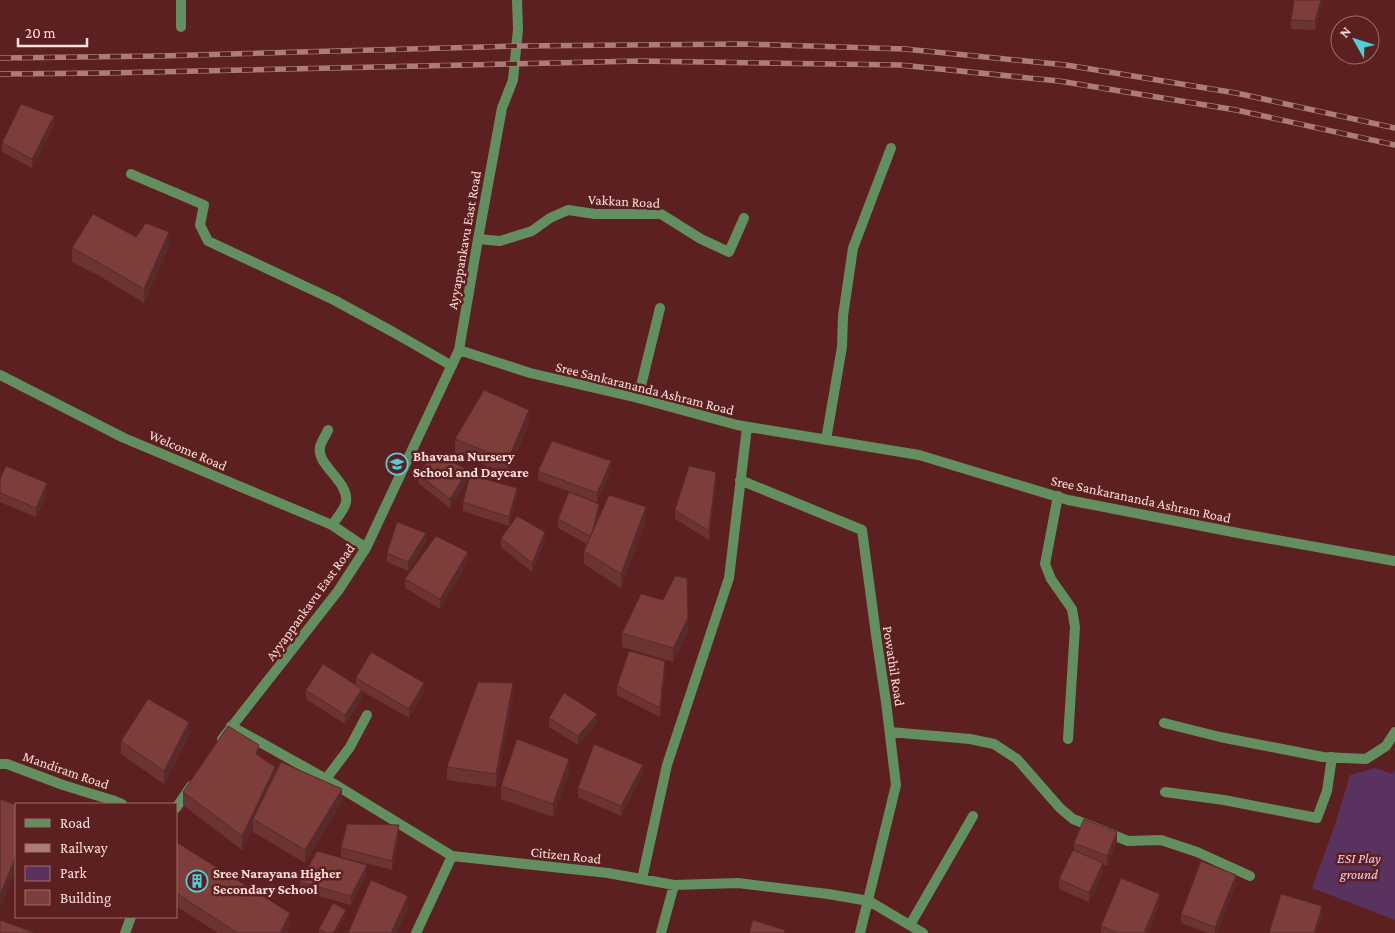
<svg xmlns="http://www.w3.org/2000/svg" width="1395" height="933" font-family="'Crimson Pro',serif">
  <style>
    .green { fill: #5a325f }
    .lines { fill: none; stroke-linecap: round; stroke-linejoin: round }
    .service { stroke: #638e60; stroke-width: 10 }
    .minor { stroke: #638e60; stroke-width: 10 }
    .rail-casing { stroke: #aa7c7a; stroke-width: 5.5 }
    .rail { stroke: #5c2020; stroke-width: 4; stroke-dasharray: 11; stroke-linecap: butt }
    .wall { fill: #6b3433 }
    .shaded-wall { fill: #572b29 }
    .building { fill: #7c3d3b; stroke: #572b29 }
    .labels { text-anchor: middle; stroke-width: 5; stroke-linejoin: round; paint-order: stroke }
    .street-label { font-size: 14px; fill: #fedfdc; stroke: #5c2020 }
    .poi-label { font-size: 14px; font-weight: bold; fill: #fedfdc; stroke: #5c2020; text-anchor: start }
    .park-label { font-size: 14px; font-style: italic; fill: #f0cff4; stroke: #5c2020 }
  </style>
  <rect width="100%" height="100%" fill="#5c2020"/>
  <path class="green" d="M1375,768L1392,774L1395,770V920L1312,888L1335,825L1350,775Z"/>
  <g class="lines">
    <path class="service" d="M638,398L660,308
      M328,430C326,435 321,442 320,447C316,465 349,481 346,502C345,509 336,519 332,525
      M1058,496L1045,564L1051,579L1072,609L1075,627L1068,739"/>
    <path class="minor" d="M181,0V27
      M131,174L204,205L200,225L208,241L334,300L393,332L452,366
      M478,239L500,241L532,231L550,218L568,210L595,214H661L701,239L729,252L744,218
      M459,350L530,373L638,398L737,425L919,455L1068,500L1243,534L1395,561
      M0,375L124,438L332,525L366,548
      M826,440L842,347L843,316L853,248L891,148
      M740,480L862,530L877,642L886,702L896,785L860,933
      M1164,723L1220,737L1323,757L1366,759L1386,746L1395,732
      M231,726L326,779L452,856L608,873L674,885L738,883L828,894L869,901L923,933
      M890,732L970,739L994,744L1017,759L1060,808L1073,819L1128,841L1161,840L1197,852L1250,876
      M222,739L338,591L366,548L459,350L478,239L502,108L513,80L518,29L517,0
      M0,764H7L63,785L115,801L122,804
      M326,779L350,747L367,715
      M1165,792L1224,800L1317,818L1327,791L1332,757
      M176,808L191,786
      M642,879L667,765L729,578L747,427
      M910,925L973,816
      M125,933L131,917
      M416,933L452,856
      M661,933L674,885"/>
    <g class="rail-casing">
      <path id="rail" d="M0,58L160,56L517,46L743,44L905,49L1066,65L1236,93L1395,128
        M0,74L107,73L640,61L900,65L1059,81L1236,110L1395,145"/>
    </g>
    <use href="#rail" class="rail"/>
  </g>
  <path class="wall" d="M1323,0L1315,30L1291,29V20Z
    M54,125L32,168L2,152V143Z
    M136,237L169,246L144,303L103,278L72,262V248Z
    M529,423L508,474L455,453V439Z
    M611,470L597,502L538,480V471Z
    M418,474L468,479L450,508L418,483Z
    M0,479L47,493L36,517L0,502Z
    M716,481L709,540L675,519V510Z
    M517,497L509,526L463,511V502Z
    M599,513L597,522L646,521L621,588L584,564V551L587,544L558,528V519Z
    M501,538L545,541L532,572L501,547Z
    M426,542L408,571L387,562V553Z
    M468,561L440,609L405,588V579Z
    M688,632L673,662L622,647V633Z
    M665,670L660,717L617,695V686Z
    M356,678L424,692L409,718L362,691V699L345,724L306,699V690L356,685Z
    M513,697L496,787L447,780V767Z
    M549,718L597,723L578,745L549,727Z
    M189,735L164,784L121,754V741Z
    M259,756L275,776L342,802L305,863L253,832V826L242,850L183,805V792Z
    M569,773L553,817L501,799V786Z
    M643,774L621,816L578,797V788Z
    M399,834L392,870L341,857V848Z
    M1117,841L1107,866L1103,864V872L1089,902L1059,889V879L1074,850V843Z
    M176,842L290,926L287,933H218L176,906Z
    M367,874L351,905L300,891V882Z
    M1236,884L1217,933H1207L1181,923V914Z
    M1160,903L1148,933H1101V926Z
    M346,915L336,933H319V929Z"/>
  <path class="shaded-wall" d="M1321,0H1323L1315,30V21Z
    M54,116V125L32,168V159Z
    M169,232V246L144,303V289Z
    M529,410V423L508,474V460Z
    M611,461V470L597,502V493Z
    M468,470V479L450,508V499Z
    M716,472V481L709,540V531Z
    M47,483V493L36,517V508Z
    M517,488V497L509,526V517Z
    M599,504V513L592,546V537Z
    M646,507V521L621,588V574Z
    M545,532V541L532,572V563Z
    M426,533V542L408,571V562Z
    M468,552V561L440,609V599Z
    M688,618V632L673,662V648Z
    M665,661V670L660,717V708Z
    M424,683V692L409,718V709Z
    M513,683V697L496,787V774Z
    M362,689V699L345,724V715Z
    M597,714V723L578,745V736Z
    M189,722V735L164,784V771Z
    M259,745V758L256,754Z
    M569,759V773L553,817V804Z
    M643,765V774L621,816V806Z
    M275,767V781L253,819V826L242,850V836Z
    M342,789V802L305,863V850Z
    M399,825V834L392,870V861Z
    M1117,832V841L1107,866V856Z
    M16,856V869L0,909V895Z
    M1103,863V872L1089,902V893Z
    M367,865V874L351,905V896Z
    M1236,875V884L1217,933H1215V927Z
    M1160,894V903L1148,933H1144Z
    M408,896V909L397,933H391Z
    M1322,906V915L1316,933H1314Z
    M346,910V915L336,933H333Z
    M290,913V926L287,933H280Z"/>
  <path class="building" d="M1294,0H1321L1315,21L1291,20Z
    M21,104L54,116L32,159L2,143Z
    M93,214L136,237L146,223L169,232L144,289L103,265L72,248Z
    M484,390L529,410L508,460L455,439Z
    M552,441L611,461L597,493L538,471Z
    M435,453L468,470L450,499L418,474Z
    M6,466L47,483L36,508L0,493V479Z
    M689,466L716,472L709,531L675,510Z
    M470,475L517,488L509,517L463,502Z
    M569,492L599,504L593,530L590,536L558,519Z
    M609,495L646,507L621,574L584,551Z
    M517,516L545,532L532,563L501,538Z
    M397,522L426,533L408,562L387,553Z
    M436,536L468,552L440,599L405,579Z
    M675,576L687,578L688,618L673,648L622,633L641,594L663,600Z
    M629,651L665,661L660,708L617,686Z
    M371,652L424,683L409,709L356,678Z
    M323,664L362,689L345,715L306,690Z
    M478,682L513,683L496,774L447,767Z
    M564,693L597,714L578,736L549,718Z
    M148,699L189,722L164,771L121,741Z
    M228,726L259,745L256,754L275,767L242,836L183,792Z
    M517,739L569,759L553,804L501,786Z
    M594,744L643,765L621,806L578,788Z
    M281,762L342,789L305,850L253,819Z
    M0,799L16,805V856L0,895Z
    M1084,819L1117,832L1107,856L1074,843Z
    M347,824L399,825L392,861L341,848Z
    M176,842L290,913L280,933H236V932L176,893Z
    M1073,850L1103,863L1089,893L1059,879Z
    M317,851L367,865L351,896L300,882Z
    M1201,861L1236,875L1215,927L1181,914Z
    M1121,878L1160,894L1144,933H1118L1101,926Z
    M371,880L408,896L391,933H348Z
    M1281,894L1322,906L1314,933H1269Z
    M333,903L346,910L333,933H327L319,929Z
    M0,920L35,933H0Z
    M753,920L785,930L784,933H749Z"/>
  <defs>
    <g id="school-ring" transform="scale(1.125)"><circle r="9.5" fill="#5c2020" stroke="#52ccd6" stroke-width="1.5"/><path d="M0-5L7-2L0 1L-7-2ZM-4 1L0 2.5L4 1V4Q0 6-4 4Z" fill="#52ccd6"/></g>
    <g id="building-ring" transform="scale(1.125)"><circle r="9.5" fill="#5c2020" stroke="#52ccd6" stroke-width="1.5"/><path d="M-4-6H4V6H1V3H-1V6H-4ZM-2.5-4.3h1.7v1.8h-1.7ZM.8-4.3h1.7v1.8H.8ZM-2.5-1h1.7V.8h-1.7ZM.8-1h1.7V.8H.8Z" fill="#52ccd6"/></g>
  </defs>
  <g fill-rule="evenodd">
    <use href="#school-ring" x="397" y="464"/>
    <use href="#building-ring" x="197" y="881"/>
  </g>
  <g class="labels">
    <g class="street-label">
      <text transform="translate(624 201) rotate(3)" y="5">Vakkan Road</text>
      <text transform="translate(464 240) rotate(-80)" y="5">Ayyappankavu East Road</text>
      <text transform="translate(645 388) rotate(14)" y="5">Sree Sankarananda Ashram Road</text>
      <text transform="translate(188 450) rotate(23)" y="5">Welcome Road</text>
      <text transform="translate(1141 499) rotate(12)" y="5">Sree Sankarananda Ashram Road</text>
      <text transform="translate(310 602) rotate(-54)" y="5">Ayyappankavu East Road</text>
      <text transform="translate(894 666) rotate(81)" y="5">Powathil Road</text>
      <text transform="translate(66 770) rotate(19)" y="5">Mandiram Road</text>
      <text transform="translate(566 855) rotate(6)" y="5">Citizen Road</text>
    </g>
    <g class="poi-label">
      <text x="413" y="461">Bhavana Nursery<tspan x="413" dy="16">School and Daycare</tspan></text>
      <text x="213" y="878">Sree Narayana Higher<tspan x="213" dy="16">Secondary School</tspan></text>
    </g>
    <g class="park-label">
      <text x="1359" y="863">ESI Play<tspan x="1359" dy="16">ground</tspan></text>
    </g>
  </g>
  <rect x="15" y="803" width="162" height="115" fill="#5c2020" stroke="#9d6c6b"/>
  <rect x="25" y="819" width="25" height="8" fill="#638e60" stroke="#9d6c6b"/>
  <text x="60" y="828" font-size="15" fill="#fedfdc">Road</text>
  <rect x="25" y="844" width="25" height="8" fill="#aa7c7a" stroke="#9d6c6b"/>
  <text x="60" y="853" font-size="15" fill="#fedfdc">Railway</text>
  <rect x="25" y="866" width="25" height="15" fill="#5a325f" stroke="#9d6c6b"/>
  <text x="60" y="878" font-size="15" fill="#fedfdc">Park</text>
  <rect x="25" y="890" width="25" height="15" fill="#7c3d3b" stroke="#9d6c6b"/>
  <text x="60" y="903" font-size="15" fill="#fedfdc">Building</text>
  <g transform="translate(1355 40) rotate(309)"><circle r="24" fill="#5c2020" stroke="#9d6c6b"/>
  <path d="M0-4L9 19L0 12L-9 19Z" fill="#52ccd6"/>
  <text y="-8" font-size="14" font-weight="bold" text-anchor="middle" fill="#fedfdc">N</text>
  </g>
  <path d="M18 38v8h69v-8" fill="none" stroke="#fedfdc" stroke-width="2.5"/>
  <text x="25" y="38" font-size="15" fill="#fedfdc" stroke="#5c2020" stroke-width="4" paint-order="stroke">20 m</text>
</svg>
